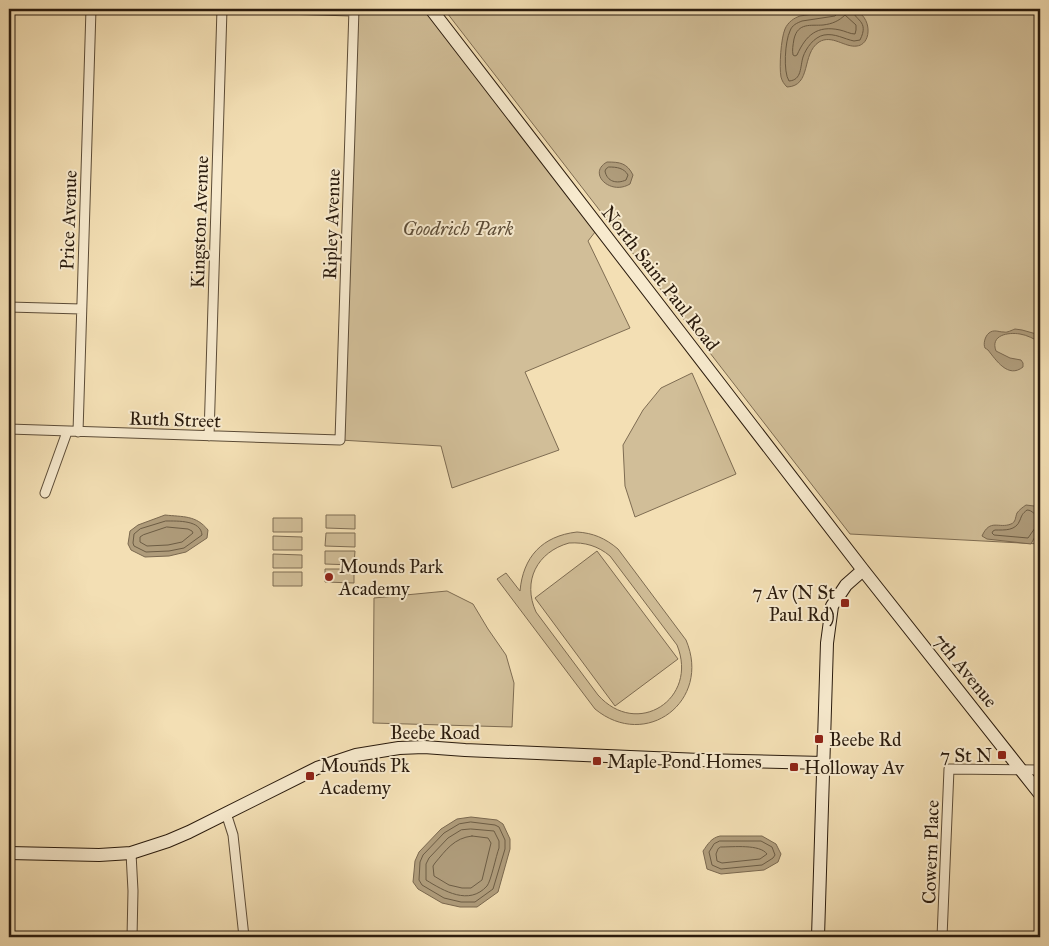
<svg xmlns="http://www.w3.org/2000/svg" width="1049" height="946" font-family="'IM FELL Great Primer',serif">
  <style>
    .green { fill: #d1be98; stroke: #7e6c52; fill-rule: evenodd }
    .water { fill: #af9c7b; stroke: #7a684f }
    .lines { fill: none; stroke-linecap: round; stroke-linejoin: round }
    .shore { stroke: #6c5c44; stroke-width: 1 }
    .street-casing { stroke: #5c4c37; stroke-width: 11 }
    .secondary-casing { stroke: #2a1b0d; stroke-width: 14 }
    .street { stroke: #f7eace; stroke-width: 9 }
    .secondary { stroke: #f7eace; stroke-width: 12 }
    .poi-dot { fill: #8f2418; stroke: #f7eace; stroke-width: 2 }
    .labels { text-anchor: middle; stroke-width: 4; stroke-linejoin: round; paint-order: stroke }
    .street-label { font-size: 19px; fill: #2a1b0d; stroke: #f7eace }
    .park-label { font-size: 19px; font-style: italic; fill: #5c4c37; stroke: #f7eace }
    .poi-label { font-size: 19px; fill: #2a1b0d; stroke: #f7eace; text-anchor: start }
  </style>
  <rect width="100%" height="100%" fill="#f3dfb4"/>
  <filter id="stains"><feTurbulence type="fractalNoise" baseFrequency=".004" numOctaves="4"/><feColorMatrix values="0 0 0 0 .2 0 0 0 0 .09 0 0 0 0 .02 0 0 0 .5 -.17"/></filter>
  <radialGradient id="worn" r=".72"><stop offset=".6" stop-color="#630" stop-opacity="0"/><stop offset="1" stop-color="#630" stop-opacity=".3"/></radialGradient>
  <path class="green" d="M354,9H431L599,227L588,241L630,328L525,372L559,450L452,488L441,446L340,440Z
    M444,9H1040V544L850,534Z
    M692,373L736,474L635,517L625,486L623,445L643,410L661,388Z
    M326,515H355V529L326,528Z
    M273,518H302V532H273Z
    M577,532C593,533 605,538 618,549L686,640C712,701 646,751 595,709L497,579L506,573L520,591C523,557 542,536 577,532ZM569,543C585,542 598,546 610,556L677,645C699,699 637,739 598,695L536,612C522,581 537,552 569,543Z
    M326,533H355V547L325,546Z
    M273,536L302,537V550H273Z
    M325,551H355L354,565L325,564Z
    M597,551L678,659L615,706L535,598Z
    M273,554L302,555V568H273Z
    M325,569H354V583L325,582Z
    M273,572H302V586H273Z
    M447,591L473,604L488,629L506,655L514,683L512,727L373,723L374,598Z"/>
  <path class="water" d="M847,9C872,9 874,44 857,46C845,48 832,34 819,42C801,54 812,86 787,87C784,84 782,81 781,77C779,67 781,38 785,29C788,22 794,18 800,16Z
    M607,162C620,162 627,163 633,175L630,184C610,196 587,173 607,162Z
    M1015,329L1022,330L1040,335V342C1034,339 1027,335 1020,334C1008,332 990,335 996,351L1010,358L1021,360L1023,363V367C1008,379 996,360 988,350C987,349 986,349 985,348C983,344 985,336 989,333C994,329 998,332 1004,332C1007,333 1012,330 1015,329Z
    M1026,505L1034,506L1039,511L1038,531L1031,544L987,539L982,536C990,518 999,529 1011,524C1016,522 1015,518 1017,513C1019,510 1023,507 1026,505Z
    M165,515C183,517 196,515 208,530L207,538L186,552L169,556L145,557L131,550L128,544L130,531L138,525Z
    M471,817L497,820L503,824L510,839V849L498,892L477,907H460L442,903L418,889L413,882L415,861L419,852L441,829L457,819Z
    M720,836H762L776,844L781,854L778,862L764,870L721,874L707,869L703,851C708,844 711,838 720,836Z"/>
  <g class="lines">
    <path class="shore" d="M838,9V13L835,16L802,21C797,23 792,25 790,31C785,41 783,72 789,81C802,80 800,67 803,57C806,48 814,37 824,35C835,33 844,39 854,41L860,40C870,20 854,21 852,9
      M845,15L856,25V30L855,34C850,34 845,31 840,30C817,25 806,35 797,55L795,56L793,55C792,50 793,45 794,39C798,22 811,26 823,25C832,24 839,21 845,15Z
      M609,167C617,167 624,168 628,175L626,180C617,184 607,182 605,171L606,169Z
      M1040,516C1034,516 1033,510 1027,510C1022,514 1022,515 1020,520C1016,531 1005,530 995,530L993,531L992,533L994,535L1028,538L1035,528L1040,527
      M166,521C178,521 201,520 202,535L184,548L169,551L146,552L134,546L133,543L134,534L140,529Z
      M167,527L188,529L192,531L193,533L182,542L168,545L147,546L140,542V537L143,535Z
      M471,822L495,825L499,827L505,840V849L493,889L475,902H461L444,898L422,885L419,880L420,862L423,855L444,833L459,824Z
      M471,829L494,831L499,841V848C496,856 491,881 487,886C469,906 444,891 426,880V864L429,858L448,838L461,830Z
      M472,836L488,838L491,843L482,880L471,888H462L449,885L434,876L433,866L435,863C446,850 454,838 472,836Z
      M720,841H761L772,847L775,855L773,858L762,865L721,869L712,865L709,852L714,844Z
      M721,847C733,847 760,844 767,854L760,859L722,863L717,861L716,854L718,849Z"/>
    <g class="street-casing">
      <path id="street" d="M282,9L353,11
        M9,307L81,309
        M9,429L340,440L354,9
        M78,432L91,9
        M209,436L222,9
        M45,493L67,432
        M226,813L233,835L244,937
        M131,853L133,891L132,937
        M942,937L949,769L1040,770"/>
    </g>
    <g class="secondary-casing">
      <path id="secondary" d="M431,9L863,570L1040,794
        M9,853L99,855L131,853L168,841L189,832L317,768L356,755L399,748L424,747L465,750L700,760L823,763
        M818,937L827,643L832,606L846,585L863,570"/>
    </g>
    <use href="#street" class="street"/>
    <use href="#secondary" class="secondary"/>
  </g>
  <g class="poi-dot">
    <circle cx="329" cy="577" r="5"/>
    <rect x="840" y="598" width="10" height="10" rx="2.5"/>
    <rect x="814" y="734" width="10" height="10" rx="2.5"/>
    <rect x="997" y="750" width="10" height="10" rx="2.5"/>
    <rect x="592" y="756" width="10" height="10" rx="2.5"/>
    <rect x="789" y="762" width="10" height="10" rx="2.5"/>
    <rect x="305" y="771" width="10" height="10" rx="2.5"/>
  </g>
  <g class="labels">
    <g class="street-label">
      <text transform="translate(68 220) rotate(-88)" y="7">Price Avenue</text>
      <text transform="translate(199 222) rotate(-88)" y="7">Kingston Avenue</text>
      <text transform="translate(331 224) rotate(-88)" y="7">Ripley Avenue</text>
      <text transform="translate(661 278) rotate(52)" y="7">North Saint Paul Road</text>
      <text transform="translate(175 419) rotate(2)" y="7">Ruth Street</text>
      <text transform="translate(966 670) rotate(51)" y="7">7th Avenue</text>
      <text x="435" y="739">Beebe Road</text>
      <text transform="translate(930 852) rotate(-88)" y="7">Cowern Place</text>
    </g>
    <g class="park-label">
      <text x="458" y="235">Goodrich Park</text>
    </g>
    <g class="poi-label">
      <text x="339" y="573">Mounds Park<tspan x="339" dy="22">Academy</tspan></text>
      <text x="835" y="599" text-anchor="end">7 Av (N St<tspan x="835" dy="22">Paul Rd)</tspan></text>
      <text x="829" y="746">Beebe Rd</text>
      <text x="992" y="762" text-anchor="end">7 St N</text>
      <text x="607" y="768">Maple Pond Homes</text>
      <text x="320" y="772">Mounds Pk<tspan x="320" dy="22">Academy</tspan></text>
      <text x="804" y="774">Holloway Av</text>
    </g>
  </g>
  <rect width="1049" height="946" fill="none" stroke="#f3dfb4" stroke-width="30"/>
  <rect x="10" y="10" width="1029" height="926" fill="none" stroke="#2a1b0d" stroke-width="2.5"/>
  <rect x="15" y="15" width="1019" height="916" fill="none" stroke="#2a1b0d"/>
  <rect width="100%" height="100%" filter="url(#stains)"/>
  <rect width="100%" height="100%" fill="url(#worn)"/>
</svg>
